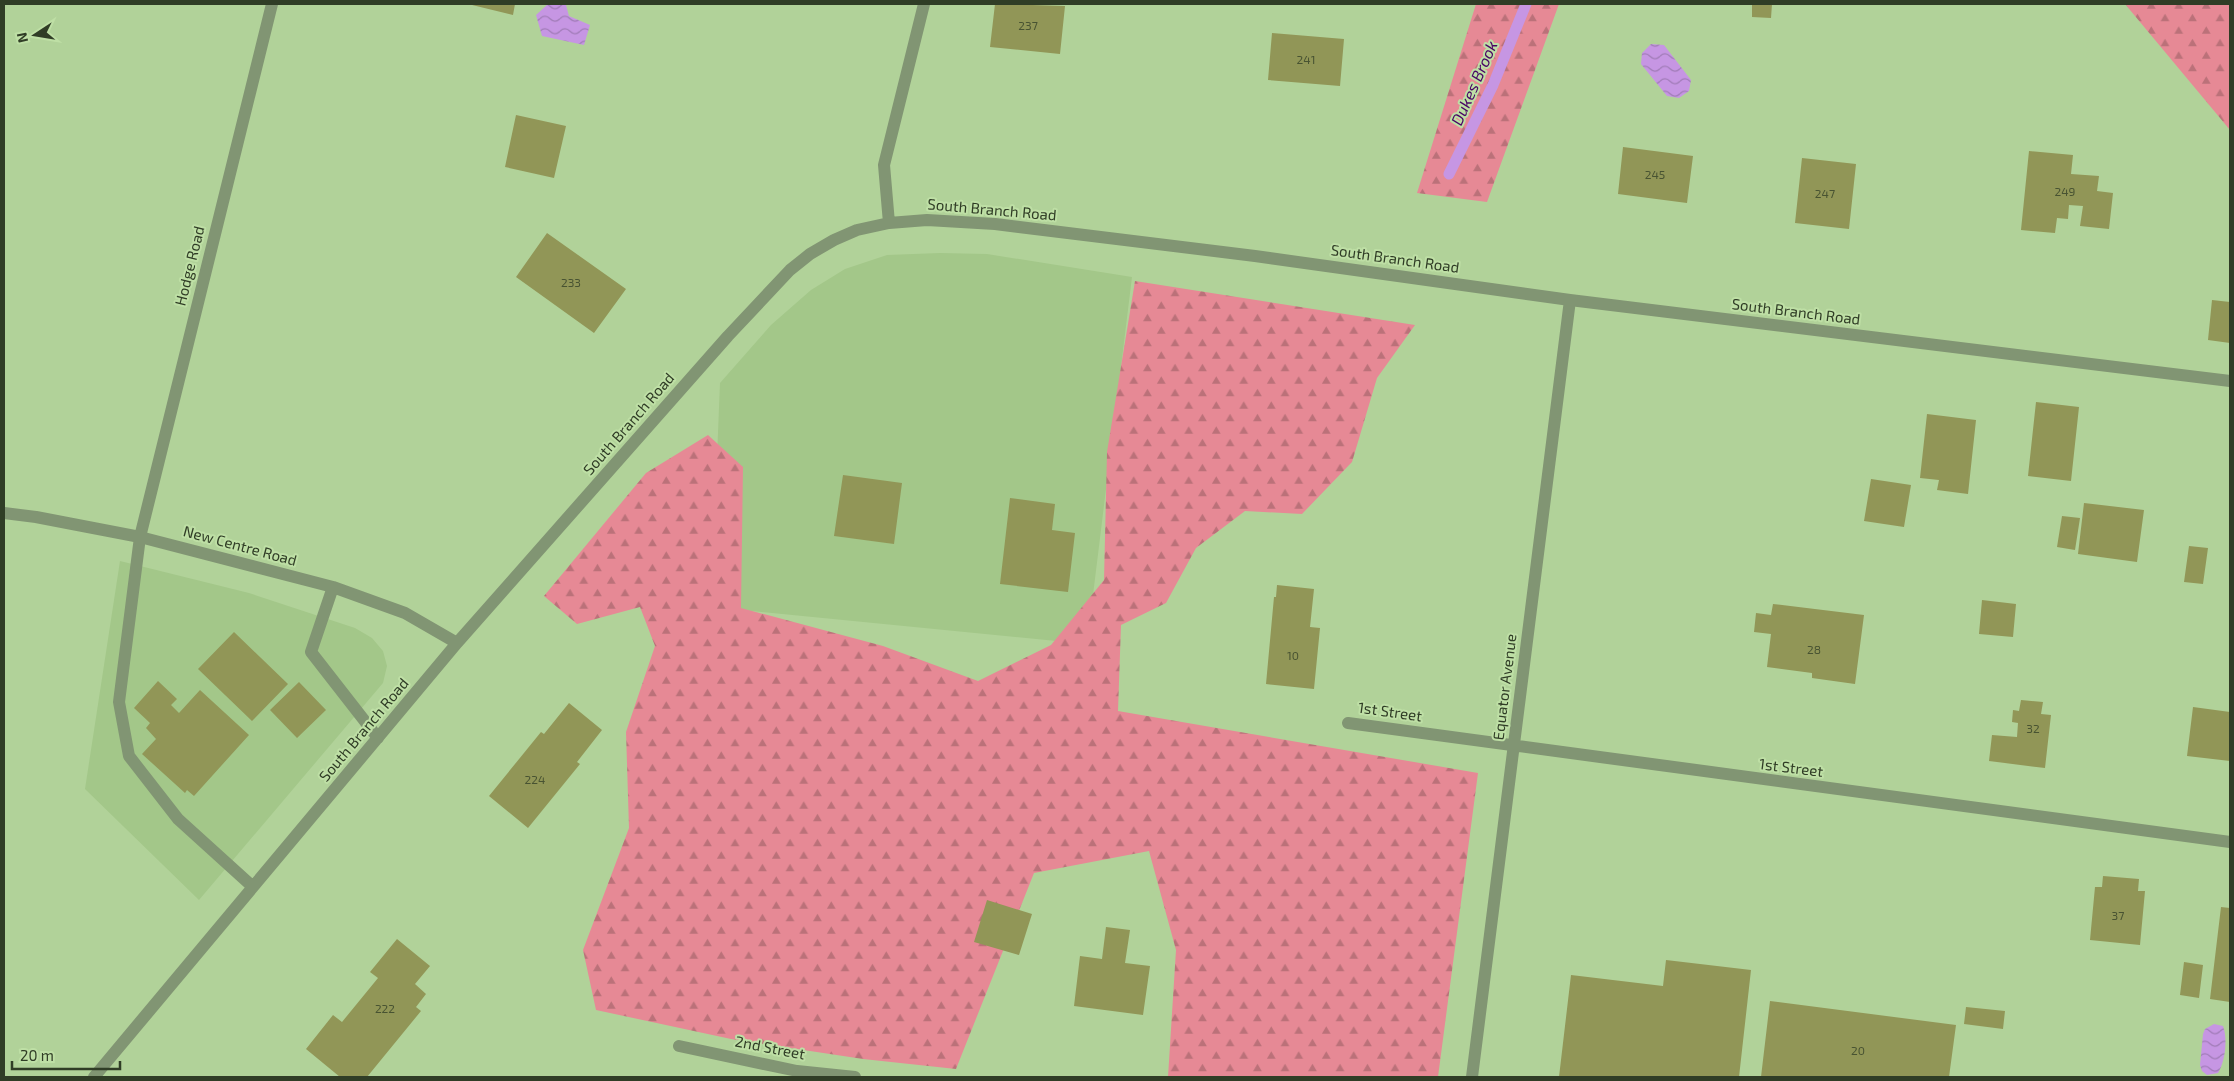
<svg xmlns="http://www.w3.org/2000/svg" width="2234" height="1081" font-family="'Exo 2',sans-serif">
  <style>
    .built { fill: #a3c789 }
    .forest { fill: url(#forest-firs) }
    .water { fill: url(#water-waves) }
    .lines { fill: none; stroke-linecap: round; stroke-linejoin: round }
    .stream { stroke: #c696e3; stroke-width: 11 }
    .building { fill: #919657 }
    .minor { stroke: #819573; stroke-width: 12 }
    .labels { text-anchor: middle; stroke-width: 4; stroke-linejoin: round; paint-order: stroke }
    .number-label { font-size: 12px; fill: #485332 }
    .street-label { font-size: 15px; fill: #303d26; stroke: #bedfa5 }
    .water-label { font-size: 16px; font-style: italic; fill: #490565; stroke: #bedfa5 }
  </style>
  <defs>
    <pattern id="forest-firs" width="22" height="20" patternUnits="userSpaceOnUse" patternTransform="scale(1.25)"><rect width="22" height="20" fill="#e68995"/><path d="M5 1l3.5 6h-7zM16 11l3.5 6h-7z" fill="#bb7179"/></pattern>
    <pattern id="water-waves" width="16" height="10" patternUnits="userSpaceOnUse" patternTransform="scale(1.25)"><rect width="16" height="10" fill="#c696e3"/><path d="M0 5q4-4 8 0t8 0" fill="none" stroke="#a17cb8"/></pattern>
  </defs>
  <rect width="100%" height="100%" fill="#b1d299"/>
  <path class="built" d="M940,253L987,254L1132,277L1087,644L711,607L720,383L771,325L811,290L845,269L887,255Z
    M120,561L249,593L355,628L372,638L383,651L387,666L383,683L199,900L85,789Z"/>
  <path class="forest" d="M1476,4H1559L1487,202L1417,193Z
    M2125,4H2230V130Z
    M1135,281L1415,325L1377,378L1352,462L1302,514L1245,511L1196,548L1166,603L1121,625L1118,711L1478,773L1438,1077H1168L1176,950L1149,851L1034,873L956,1069L863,1059L731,1039L596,1010L583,950L629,828L626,732L655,646L640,607L577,624L544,596L646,473L708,435L743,467L741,608L883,646L978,681L1051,645L1104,580L1107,452Z"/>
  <path class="water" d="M548,4L566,5L569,16L590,25L584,45L542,36L536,15Z
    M1651,44L1664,45L1691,80L1689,91L1679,98L1667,96L1641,64L1642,53Z
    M2214,1024L2223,1026C2228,1039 2225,1062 2218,1073L2207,1075L2202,1071L2200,1065L2203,1034L2205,1029Z"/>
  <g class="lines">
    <path class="stream" d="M1449,174L1493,85L1526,4"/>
  </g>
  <path class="building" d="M468,4H515L513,15Z
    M995,4L1065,6L1060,54L990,47Z
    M1752,4H1772L1771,18L1752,17Z
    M1272,33L1344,39L1340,86L1268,80Z
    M516,115L566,126L554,178L505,167Z
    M1623,147L1693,156L1687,203L1618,194Z
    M2029,151L2073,155L2071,174L2099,176L2097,191L2113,193L2109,229L2080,226L2083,206L2069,205L2068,219L2057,218L2055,233L2021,230Z
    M1802,158L1856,164L1849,229L1795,223Z
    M547,233L626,289L594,333L516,277Z
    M2212,300L2230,302V343L2208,340Z
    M2036,402L2079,407L2071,481L2028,476Z
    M1927,414L1976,420L1968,494L1937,490L1939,480L1920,478Z
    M843,475L902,483L894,544L834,536Z
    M1871,479L1911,485L1904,527L1864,521Z
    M1010,498L1055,504L1052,530L1075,533L1068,592L1000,584Z
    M2084,503L2144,510L2137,562L2078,554Z
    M2062,516L2080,518L2075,550L2057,547Z
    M2189,546L2208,548L2203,584L2184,582Z
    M1277,585L1314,589L1310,627L1320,628L1314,689L1266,684L1274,597H1276Z
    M1982,600L2016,604L2013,637L1979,634Z
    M1773,604L1864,615L1855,684L1812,678V673L1767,667L1771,634L1754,632L1756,613L1771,615Z
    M234,632L288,684L252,721L198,669Z
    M158,681L177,699L171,705L179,713L200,690L249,735L194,796L187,790L185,793L142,754L156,739L146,728L150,723L134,708Z
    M299,682L326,710L297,738L270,710Z
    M2021,700L2043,702L2041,714L2051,715L2045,768L1989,761L1992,735L2017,737L2018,723L2012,722L2013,710L2019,711Z
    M569,703L602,730L577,762L580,764L528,828L489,796L541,732L544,734Z
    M2193,707L2230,712V761L2187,756Z
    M2103,876L2139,879L2138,891H2145L2140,945L2090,940L2095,887H2102Z
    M987,900L1032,914L1019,955L974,942Z
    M2221,907L2230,908V1002L2210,999Z
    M1106,927L1130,930L1125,963L1150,966L1143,1015L1074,1006L1080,956L1102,959Z
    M397,939L430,966L415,984L426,994L416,1007L421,1011L367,1077H340L306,1049L333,1015L342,1022L378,978L370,972Z
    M1666,960L1751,970L1739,1077H1559L1571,975L1663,986Z
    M2184,962L2203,965L2199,998L2180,995Z
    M1770,1001L1956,1025L1949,1077H1761Z
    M1966,1007L2005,1011L2003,1029L1964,1024Z"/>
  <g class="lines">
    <path class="minor" d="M889,223L884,165L924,4
      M4,513L36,517L140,537L333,587L405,613L457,643
      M333,587L311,652L378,738
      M1348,723L2230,842
      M253,887L178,819L129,756L119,702L140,537L272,4
      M679,1046L797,1071L855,1077
      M94,1077L457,643L728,336L790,270L810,254L834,240L857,230L889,223L927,220L995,224L1255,256L1570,300L2230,381
      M1472,1077L1570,300"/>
  </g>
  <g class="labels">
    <g class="number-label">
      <text x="1028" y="30">237</text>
      <text x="1306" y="64">241</text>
      <text x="1655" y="179">245</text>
      <text x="2065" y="196">249</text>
      <text x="1825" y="198">247</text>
      <text x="571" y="287">233</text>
      <text x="1814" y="654">28</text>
      <text x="1293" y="660">10</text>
      <text x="2033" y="733">32</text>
      <text x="535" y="784">224</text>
      <text x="2118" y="920">37</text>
      <text x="385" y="1013">222</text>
      <text x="1858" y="1055">20</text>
    </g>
    <g class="street-label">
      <text transform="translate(992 210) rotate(5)" y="5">South Branch Road</text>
      <text transform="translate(1395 259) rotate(8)" y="5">South Branch Road</text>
      <text transform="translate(190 266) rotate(-76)" y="5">Hodge Road</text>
      <text transform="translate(1796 312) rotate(7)" y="5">South Branch Road</text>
      <text transform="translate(629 424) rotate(-49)" y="5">South Branch Road</text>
      <text transform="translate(240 546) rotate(15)" y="5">New Centre Road</text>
      <text transform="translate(1505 687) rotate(-83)" y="5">Equator Avenue</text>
      <text transform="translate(1390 712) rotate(8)" y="5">1st Street</text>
      <text transform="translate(364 730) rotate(-50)" y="5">South Branch Road</text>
      <text transform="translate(1791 768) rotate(7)" y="5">1st Street</text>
      <text transform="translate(770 1048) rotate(11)" y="5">2nd Street</text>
    </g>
    <g class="water-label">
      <text transform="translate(1474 83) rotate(-66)" y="6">Dukes Brook</text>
    </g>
  </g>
  <rect width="2234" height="1081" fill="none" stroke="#303d26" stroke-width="10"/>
  <g transform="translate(35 35) rotate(258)" stroke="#bedfa5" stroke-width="4" paint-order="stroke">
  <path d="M0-4L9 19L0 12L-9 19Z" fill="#303d26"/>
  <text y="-8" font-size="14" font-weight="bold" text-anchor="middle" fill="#303d26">N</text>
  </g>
  <path d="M12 1061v8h108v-8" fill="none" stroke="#303d26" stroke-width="2.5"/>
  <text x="20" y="1061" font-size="15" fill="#303d26" stroke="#bedfa5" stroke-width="4" paint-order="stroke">20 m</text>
</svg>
